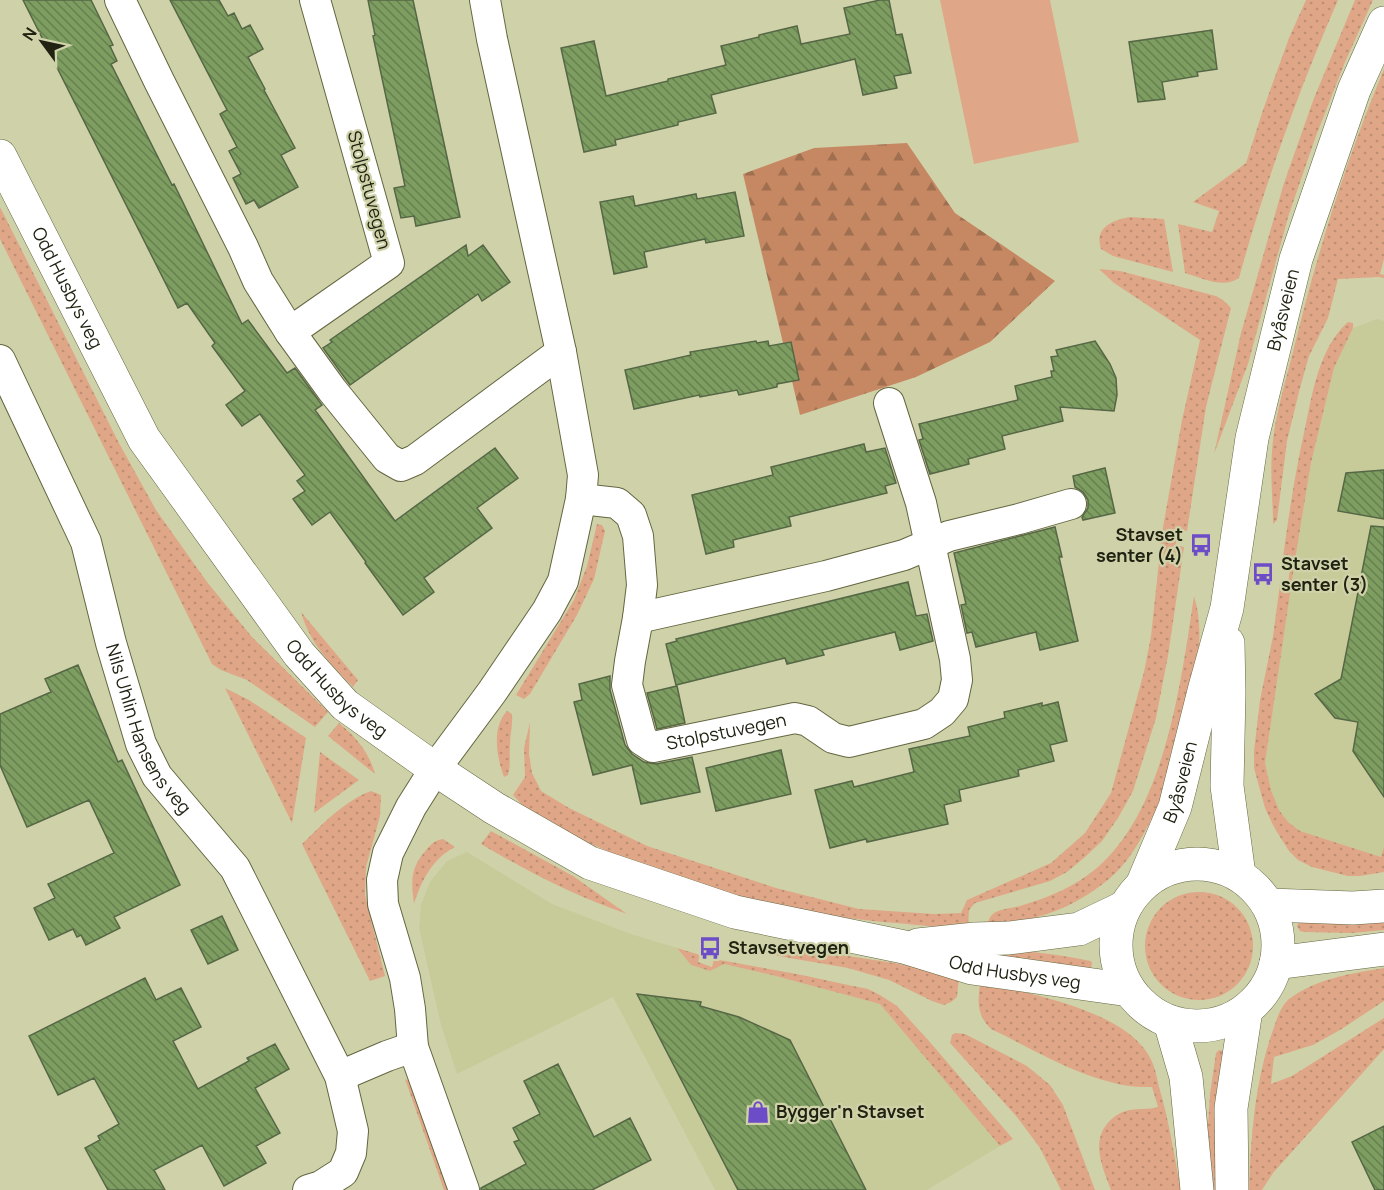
<svg xmlns="http://www.w3.org/2000/svg" width="1384" height="1190" font-family="Manrope,sans-serif">
  <style>
    .built { fill: #c7cb9a }
    .grass { fill: url(#grass-dots) }
    .forest { fill: url(#forest-firs) }
    .garden { fill: #dfa787 }
    .building { fill: url(#building-back-hatch); stroke: #566746; stroke-width: 1.5 }
    .lines { fill: none; stroke-linecap: round; stroke-linejoin: round }
    .minor-casing { stroke: #646640; stroke-width: 32 }
    .tertiary-casing { stroke: #646640; stroke-width: 34 }
    .secondary-casing { stroke: #646640; stroke-width: 34 }
    .minor { stroke: #fff; stroke-width: 30 }
    .tertiary { stroke: #fff; stroke-width: 33 }
    .secondary { stroke: #fff; stroke-width: 33 }
    .labels { text-anchor: middle; stroke-width: 4.5; stroke-linejoin: round; paint-order: stroke }
    .street-label { font-size: 18px; fill: #212212; stroke: #cfd2a9 }
    .poi-label { font-size: 18px; font-weight: bold; fill: #212212; stroke: #cfd2a9; text-anchor: start }
  </style>
  <defs>
    <pattern id="grass-dots" width="8" height="8" patternUnits="userSpaceOnUse" patternTransform="scale(1.5)"><rect width="8" height="8" fill="#dfa787"/><path d="M2 2h.1M6 6h.1" fill="none" stroke="#bf8f74" stroke-width="1.8" stroke-linecap="round"/></pattern>
    <pattern id="forest-firs" width="22" height="20" patternUnits="userSpaceOnUse" patternTransform="scale(1.5)"><rect width="22" height="20" fill="#c68863"/><path d="M5 1l3.5 6h-7zM16 11l3.5 6h-7z" fill="#a06f50"/></pattern>
    <pattern id="building-back-hatch" width="6" height="6" patternUnits="userSpaceOnUse" patternTransform="scale(1.5)"><rect width="6" height="6" fill="#7e9e61"/><path d="M-1 5l2 2M0 0l6 6M5-1l2 2" fill="none" stroke="#67804f"/></pattern>
  </defs>
  <rect width="100%" height="100%" fill="#cfd2a9"/>
  <path class="built" d="M1377,319L1384,321V858L1300,831L1288,822L1279,810L1271,790L1265,763L1295,560L1311,463L1334,368L1353,328Z
    M467,852L552,904L631,934L677,948L691,965L710,971L723,964L772,975L880,1004L1000,1146L927,1190H715L613,997L457,1074L441,1025L419,928L421,904L430,882L447,861Z"/>
  <path class="grass" d="M1306,0H1338C1299,90 1265,183 1239,278C1223,289 1202,278 1185,273L1178,224L1212,232L1219,211L1193,202L1246,163L1263,110L1289,38Z
    M1355,0H1373L1345,62L1316,136L1289,214L1265,301L1248,364L1214,454L1241,333L1284,183L1314,98Z
    M1384,69V259L1380,274L1384,275V278L1379,277L1338,279L1328,318L1309,356L1300,388L1287,441L1277,520L1273,524C1273,500 1270,475 1272,451C1274,416 1287,377 1295,344C1318,250 1347,158 1384,69Z
    M0,207L120,445L156,510L207,582L252,637L328,712L315,727L247,680L221,670L212,664L0,239Z
    M1129,217L1164,219L1173,272L1113,256L1101,249C1094,227 1112,221 1129,217Z
    M1099,269L1120,271L1216,296L1223,300L1231,308L1206,407L1187,531L1178,529L1176,545L1184,547L1168,656L1156,718L1133,791L1118,818L1102,841L1085,857L1067,872L1050,881L975,903L969,910L968,926C945,929 920,925 896,923C792,915 684,887 589,843C569,833 548,823 529,811C523,807 518,800 513,795L525,777L524,748L530,722L529,754L532,773L541,791L569,808L647,846L776,888L859,909L934,914L961,913L967,900L1051,863L1085,833L1111,793L1144,672L1151,636L1162,533L1182,420L1200,340L1114,283Z
    M1348,322L1353,323V328L1334,368L1311,463L1295,560L1265,763L1271,790L1279,810L1288,822L1300,831L1381,857L1384,847V872L1360,876H1348L1312,867L1298,860L1289,851L1280,837L1273,825L1265,808L1254,768V751L1260,700L1273,636L1280,584L1288,585L1290,567L1282,565C1288,519 1295,473 1305,428C1313,391 1319,348 1348,322Z
    M597,524L602,525L605,531L594,579L577,615L530,694L524,699L516,695L574,600L587,566Z
    M1194,596C1210,645 1187,712 1172,760C1167,776 1164,793 1157,808C1145,832 1131,861 1109,879C1088,896 1064,910 1037,917C1021,921 1004,922 988,924C989,919 990,916 994,913C1000,909 1013,908 1020,906C1049,897 1075,887 1098,867C1166,807 1181,681 1194,596Z
    M301,612L358,680L353,687C330,663 310,644 301,612Z
    M225,688L249,700L306,738L292,823Z
    M507,711L512,714C513,725 510,734 510,745C509,755 511,765 508,775L504,777C497,758 491,728 507,711Z
    M339,723C356,737 369,752 375,774L328,736Z
    M320,752L359,780L314,813Z
    M371,791L381,795L380,816L366,867L365,895L385,976L370,981L302,844C323,824 344,801 371,791Z
    M491,831L573,876L627,914C575,896 528,872 481,844Z
    M443,839L455,847C433,858 421,881 414,904C411,880 410,868 427,849C432,843 436,840 443,839Z
    M1145 946a54 54 0 1 1 108 0a54 54 0 1 1-108 0Z
    M1384,921V930L1352,933L1304,932L1300,931L1297,926L1298,923L1302,922Z
    M727,945L767,946L809,950L894,963L949,974L959,978L957,997L951,1002L944,1005L932,1001L889,980L848,968L784,957Z
    M677,948L700,955L698,962L712,967L714,959L802,975L848,985L868,989L880,995L897,1006L929,1041L1013,1139L1000,1146L880,1004L772,975L724,964L710,971L691,965Z
    M987,949C1022,950 1056,954 1091,961L1092,963L1091,968L985,958Z
    M1384,968V1001L1340,1030L1313,1045L1274,1057L1271,1084L1292,1076L1384,1018V1049L1273,1173L1262,1190H1249C1251,1134 1255,1080 1274,1027C1277,1018 1281,1006 1289,999C1315,979 1352,973 1384,968Z
    M980,982C1030,994 1133,1011 1153,1064C1156,1071 1157,1079 1159,1087C1169,1120 1174,1155 1181,1190H1111C1103,1169 1091,1143 1107,1124C1112,1118 1118,1113 1126,1111C1136,1108 1148,1110 1158,1107L1152,1087C1144,1087 1136,1087 1129,1086C1079,1078 1035,1050 991,1029C976,1014 978,1002 980,982Z
    M955,1033L965,1034L1027,1066L1050,1085L1063,1105L1095,1190H1061L1040,1148L1017,1117L950,1043L952,1035Z
    M1219,1050L1223,1051V1054L1218,1190H1208V1126L1210,1094L1216,1053Z
    M405,1079L414,1083L450,1190H444Z"/>
  <path class="forest" d="M907,143L955,213L1055,281L990,342L916,377L800,415L743,174L814,148Z"/>
  <path class="garden" d="M940,0H1050L1079,142L974,164Z"/>
  <path class="building" d="M23,0H91L113,45L110,46L117,61L111,64L172,185L174,184L242,324L248,320L287,373L295,368L322,405L315,410L395,521L495,448L518,478L477,508L492,528L424,578L434,592L403,615L365,563L366,562L330,512L312,525L293,499L305,491L297,481L305,475L260,414L242,426L226,405L245,391L212,346L215,343L187,303L178,308Z
    M170,0H219L228,16L234,13L242,29L250,25L263,49L248,57L265,89L264,90L295,148L281,155L298,187L259,208L254,200L246,204L233,178L241,174L229,151L237,147L220,114L227,110Z
    M368,0H413L460,217L416,226L414,216L401,218L394,188L405,186L373,36L375,35Z
    M880,0H889L896,35L902,34L911,73L894,76L897,88L863,95L855,59L711,95L716,113L678,122V125L615,140L616,145L584,152L561,48L594,41L606,96L668,81V79L726,65L721,46L759,37V35L797,26L801,44L850,34L844,8Z
    M1212,30L1217,69L1197,72L1198,76L1162,82L1165,99L1138,102L1129,42Z
    M735,192L744,236L706,243L705,239L644,252L647,267L614,274L600,202L633,196L635,206L696,194L697,199Z
    M466,245L468,256L483,245L510,282L482,301L478,294L350,385L323,348L332,342L330,340Z
    M756,341L757,343L768,341L769,346L791,342L799,380L777,384V387L739,395L737,390L700,397L699,395L634,409L625,370L691,355L690,352Z
    M1095,341L1110,364L1116,378L1117,395L1114,411L1060,407L1063,421L1002,436L1005,449L968,459L969,464L930,474L919,440L923,439L919,424L1018,400L1015,386L1052,377L1051,371H1054L1051,357L1058,356L1056,350Z
    M864,444L866,452L885,448L896,483L885,486L887,493L789,517L791,526L733,540L734,547L706,554L692,495L773,475L771,467Z
    M1105,468L1115,513L1083,520L1082,517L1088,508V500L1083,492L1075,487L1073,476Z
    M1384,470V519L1338,511L1346,473Z
    M1371,526L1384,527V797L1353,751L1358,722L1335,718L1315,694L1341,679Z
    M1055,527L1062,557H1059L1078,641L1040,650L1036,632L976,647L972,632L967,633L961,605L966,604L954,553Z
    M908,582L916,616L927,614L933,641L900,650L895,632L822,650L824,655L787,664L785,658L676,685L666,644L677,641L676,639Z
    M78,665L118,762L122,760L180,885L114,917L120,928L86,945L81,935L77,937L73,929L49,940L34,908L55,898L48,884L114,853L89,800L27,827L0,765V714L51,692L45,679Z
    M610,676V690L625,745L632,754L644,762L656,764L692,757L700,792L641,804L632,765L593,775L574,702L582,700L579,684Z
    M677,686L685,723L657,729L647,693Z
    M1058,702L1067,741L1050,745L1054,761L1018,770L1019,776L959,790L961,801L944,805L948,824L867,842L866,839L830,848L815,790L852,781L854,787L914,772L909,749L970,736L968,727L1005,718L1004,712L1042,703V706Z
    M781,750L791,794L716,811L706,768Z
    M222,916L238,950L208,964L191,930Z
    M145,978L156,1000L181,988L201,1027L173,1041L198,1089L249,1061L247,1058L275,1044L289,1069L255,1088L280,1133L256,1146L266,1163L224,1186L202,1145L154,1170L165,1190H108L85,1148L100,1140L98,1136L119,1124L94,1078L58,1095L29,1036Z
    M637,994L701,1002L700,1006L739,1017L790,1040L866,1190H738Z
    M558,1064L594,1137L630,1118L651,1160L592,1190H481V1188L526,1164L514,1142L519,1140L513,1128L540,1114L524,1081Z
    M1384,1126V1190H1375L1352,1142Z"/>
  <g class="lines">
    <g class="minor-casing">
      <g id="minor">
        <path d="M120,0L159,81L243,247L258,281L290,332L332,390L387,458L401,466L415,460L561,352"/>
        <path d="M290,332L389,263L315,0"/>
        <path id="s1" d="M0,360L86,542L111,643L141,744L157,776L235,868L340,1076L353,1131L351,1153L343,1172L321,1186L308,1190"/>
        <path id="s2" d="M581,499L617,503L631,515L638,536L642,585L638,618L630,661L627,685L642,740L653,747L795,718L808,721L833,738L849,742L924,724L942,712L953,699L957,680L955,659L921,503L889,403"/>
        <path d="M638,618L826,576L904,555L949,536L1019,519L1071,504"/>
        <path d="M340,1076L387,1056L413,1047"/>
        <path d="M464,1190L413,1047L410,1009L405,978L383,904L382,880L388,853L411,807L435,769L492,692L547,611L563,581L581,499L583,475L561,352L492,39L485,0"/>
      </g>
    </g>
    <g class="tertiary-casing">
      <g id="tertiary">
        <path id="s3" d="M0,156L144,439L299,654L345,705L435,769L494,808L590,863L735,912L904,947L972,968L1129,990"/>
        <path d="M1268,905L1353,908L1384,906"/>
        <path d="M918,945L975,939L1009,938L1079,929L1125,907"/>
        <path d="M1276,963L1384,949"/>
      </g>
    </g>
    <g class="secondary-casing">
      <g id="secondary">
        <path d="M1228,643L1229,693L1227,786L1239,875"/>
        <circle cx="1197" cy="945" r="81"/>
        <path id="s4" d="M1143,883L1175,807L1204,691L1227,608L1252,438L1296,259L1354,90L1384,23"/>
        <path d="M1170,1022L1186,1077L1197,1190"/>
        <path d="M1232,1190L1231,1108L1246,1010"/>
      </g>
    </g>
    <use href="#minor" class="minor"/>
    <use href="#tertiary" class="tertiary"/>
    <use href="#secondary" class="secondary"/>
  </g>
  <defs>
    <g id="bus-bare" transform="scale(1.8)"><path d="M-5-6H5V4H4V6H2V4H-2V6H-4V4H-5ZM-3.5-4V0h7V-4ZM-3.5 1.2v1.5H-2V1.2ZM2 1.2v1.5H3.5V1.2Z" fill="#6d4dc7" stroke="#cfd2a9" stroke-width="2.5" paint-order="stroke"/></g>
    <g id="shop-bare" transform="scale(1.8)"><path d="M-5-2.5h2.3a2.7 3.5 0 0 1 5.4 0H5L5.5 6h-11ZM-1.5-2.5h3a1.5 2.3 0 0 0-3 0Z" fill="#6d4dc7" stroke="#cfd2a9" stroke-width="2.5" paint-order="stroke"/></g>
  </defs>
  <g fill-rule="evenodd">
    <use href="#bus-bare" x="1201" y="545"/>
    <use href="#bus-bare" x="1263" y="574"/>
    <use href="#bus-bare" x="710" y="948"/>
    <use href="#shop-bare" x="758" y="1112"/>
  </g>
  <g class="labels">
    <g class="street-label">
      <text transform="translate(369 190) rotate(75)" y="6">Stolpstuvegen</text>
      <text dy="6" stroke="none"><textPath href="#s3" startOffset="148">Odd Husbys veg</textPath></text>
      <text dy="6" stroke="none"><textPath href="#s4" startOffset="592">Byåsveien</textPath></text>
      <text dy="6" stroke="none"><textPath href="#s3" startOffset="634">Odd Husbys veg</textPath></text>
      <text dy="6" stroke="none"><textPath href="#s1" startOffset="400">Nils Uhlin Hansens veg</textPath></text>
      <text dy="6" stroke="none"><textPath href="#s2" startOffset="372">Stolpstuvegen</textPath></text>
      <text dy="6" stroke="none"><textPath href="#s4" startOffset="108">Byåsveien</textPath></text>
      <text dy="6" stroke="none"><textPath href="#s3" startOffset="1383">Odd Husbys veg</textPath></text>
    </g>
    <g class="poi-label">
      <text x="1183" y="541" text-anchor="end">Stavset<tspan x="1183" dy="21">senter (4)</tspan></text>
      <text x="1281" y="570">Stavset<tspan x="1281" dy="21">senter (3)</tspan></text>
      <text x="728" y="954">Stavsetvegen</text>
      <text x="776" y="1118">Bygger'n Stavset</text>
    </g>
  </g>
  <g transform="translate(42 42) rotate(303)" stroke="#cfd2a9" stroke-width="4.5" paint-order="stroke">
  <path d="M0-4.5L10 22L0 15L-10 22Z" fill="#212212"/>
  <text y="-9" font-size="16" font-weight="bold" text-anchor="middle" fill="#212212">N</text>
  </g>
</svg>
